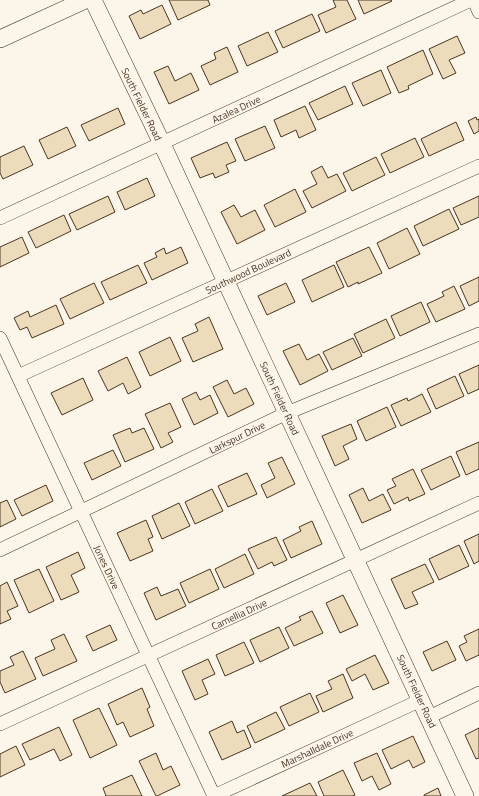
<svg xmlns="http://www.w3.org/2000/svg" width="479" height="796" font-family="'Titillium Web',sans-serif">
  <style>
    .building { fill: #ecdcbc; stroke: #4a3520 }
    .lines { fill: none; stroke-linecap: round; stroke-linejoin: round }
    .minor-casing { stroke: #4a3520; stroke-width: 14 }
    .major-casing { stroke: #4a3520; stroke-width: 18 }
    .minor { stroke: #fbf6e9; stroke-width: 13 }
    .major { stroke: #fbf6e9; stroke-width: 17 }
    .labels { text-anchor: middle; stroke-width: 3; stroke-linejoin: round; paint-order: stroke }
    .street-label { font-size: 10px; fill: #4a3520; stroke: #fbf6e9 }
  </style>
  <rect width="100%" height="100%" fill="#fbf6e9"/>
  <path class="building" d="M169,0H208L210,5L178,20Z
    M333,0H347L356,19L326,33L318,15L336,7Z
    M358,0H391L392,1L364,14Z
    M162,5L171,24L140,39L129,16L141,10L143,14Z
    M312,14L320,31L283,48L275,31Z
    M268,32L278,52L247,66L238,46Z
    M457,36L465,53L449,60L456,73L443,79L429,49Z
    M227,47L238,72L210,85L201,66L216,59L214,53Z
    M423,50L433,74L408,86L409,89L399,93L387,67Z
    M168,66L175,81L191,73L199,90L169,104L154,72Z
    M381,70L391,93L363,106L352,83Z
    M345,86L353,104L318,120L309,103Z
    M305,106L316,130L299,138L296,130L281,137L274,120Z
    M118,108L125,124L89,141L81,125Z
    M476,117L477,120L479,119V131L474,134L468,121Z
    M456,122L464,140L429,156L421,139Z
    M265,126L275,148L245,161L235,139Z
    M67,127L76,146L48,159L39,140Z
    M415,138L424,157L390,173L381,154Z
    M227,142L236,161L226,165L229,172L215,178L213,173L200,178L191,158Z
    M24,146L33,165L3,179L0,173V157Z
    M376,157L385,175L352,191L343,173Z
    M322,166L328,178L337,174L346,191L312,208L303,191L317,184L311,172Z
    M147,178L155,196L125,210L117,192Z
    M295,189L306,212L275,227L264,205Z
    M108,196L115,212L77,230L69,214Z
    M479,196V217L461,225L453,208Z
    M234,205L241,217L255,210L265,230L237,244L221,212Z
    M449,209L459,229L423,246L414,226Z
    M64,215L71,231L36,248L28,232Z
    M407,228L420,254L389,269L377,243Z
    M22,237L29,253L0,267V247Z
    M181,247L188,263L152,280L144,263L157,257L155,253L164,248L166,254Z
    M369,247L382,273L358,284V282L348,287L336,262Z
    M138,265L147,283L110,300L101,282Z
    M334,265L344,287L312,302L302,280Z
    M479,277V301L469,306L460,286Z
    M94,283L104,303L70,319L60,299Z
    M286,283L295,302L267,315L258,296Z
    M454,286L465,309L436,322L427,304L444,296L442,292Z
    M421,302L430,322L400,336L391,316Z
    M56,305L64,324L32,338L27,327L20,330L14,318L28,311L30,317Z
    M209,317L223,349L193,362L182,338L198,331L195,324Z
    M386,319L395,338L363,353L354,334Z
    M170,337L181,361L150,376L139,352Z
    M353,338L362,356L332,370L323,352Z
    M299,344L307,360L319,354L328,371L300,385L283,351Z
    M127,357L141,387L128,394L123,383L108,391L98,371Z
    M479,365V389L468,394L459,374Z
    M455,376L464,396L436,409L427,389Z
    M83,378L93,400L62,415L51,393Z
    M227,380L234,394L246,388L254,404L228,417L213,387Z
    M196,392L200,400L210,395L218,413L194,425L182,399Z
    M422,394L431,412L401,426L391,405L407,398L408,401Z
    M170,403L181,427L168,433L173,442L161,448L145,414Z
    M387,407L396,427L366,441L357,421Z
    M351,424L357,439L343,446L349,459L335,466L322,436Z
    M130,428L132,433L144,428L154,449L125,462L113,435Z
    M479,442V469L466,475L456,452Z
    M113,450L121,466L92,480L84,463Z
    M451,456L460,476L431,490L421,470Z
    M282,457L295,484L267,498L261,485L275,478L268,463Z
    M413,469L425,494L409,501L408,497L394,504L387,490L396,486L392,479Z
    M247,473L257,494L228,507L218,486Z
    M46,485L53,501L22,516L14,500Z
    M363,488L369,501L383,494L391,510L362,523L349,495Z
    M212,489L223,511L195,524L185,502Z
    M7,500L16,519L0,527V503Z
    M179,503L190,526L162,539L152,516Z
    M146,520L153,537L148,539L153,551L130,561L117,533Z
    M312,521L322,544L291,558L283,540L301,531L299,527Z
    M479,534V561L474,564L464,541Z
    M276,537L287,560L274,566L272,562L258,569L248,549Z
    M459,545L469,566L439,580L429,559Z
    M78,552L85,568L71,575L79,592L61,600L46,567Z
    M245,554L254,574L224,588L215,569Z
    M425,564L434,582L412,592L418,604L405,609L391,579Z
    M39,569L54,601L29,613L14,580Z
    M210,569L219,589L189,603L180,583Z
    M7,582L18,606L7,611L11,619L0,624V586Z
    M157,587L161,596L178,589L186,606L156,620L144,593Z
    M343,595L358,625L340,633L326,603Z
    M312,611L323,633L294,646L285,628L301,620L299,617Z
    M110,625L117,640L93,651L86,636Z
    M279,627L289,648L260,662L250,640Z
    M479,629V655L466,661L459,646L467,642L464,636Z
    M64,634L77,661L43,676L35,658L55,649L51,640Z
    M447,641L456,660L432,671L423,652Z
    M244,642L254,663L225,676L216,655Z
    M23,651L36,679L5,693L0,682V671L14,665L10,657Z
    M375,655L389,683L373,690L365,674L352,681L346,669Z
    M208,659L215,674L202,680L208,694L195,700L182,671Z
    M343,674L353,698L323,712L316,696L332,689L328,681Z
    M142,688L150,707L147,709L154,726L130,737L123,722L117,725L108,704Z
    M310,693L319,712L289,726L280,707Z
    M99,708L117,745L90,758L73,720Z
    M276,712L285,729L255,743L247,726Z
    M232,721L237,733L244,730L251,747L222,760L209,732Z
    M59,727L72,755L60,761L54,749L30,760L22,744Z
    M479,728V758L476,759L465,735Z
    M413,736L425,762L413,768L409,760L391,769L382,750Z
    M16,746L25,765L0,777V754Z
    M156,753L163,770L171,766L180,785L157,796H156L139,761Z
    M377,753L391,784L379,790L372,776L362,781L354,763Z
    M343,770L355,795L352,796H324L318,782Z
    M132,775L142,796H106L103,788Z
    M310,783L317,796H282Z
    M438,788L441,796H424V795Z"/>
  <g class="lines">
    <g class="minor-casing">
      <path id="minor" d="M474,0L479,12
        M0,218L471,0
        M0,338L214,796
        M18,376L479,166
        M0,550L287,413L479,334
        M429,717L479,693
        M0,724L479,503
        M214,796L421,700"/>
    </g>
    <g class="major-casing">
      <path id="major" d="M93,0L155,129L465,796
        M0,39L85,0"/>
    </g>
    <use href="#minor" class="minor"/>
    <use href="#major" class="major"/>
  </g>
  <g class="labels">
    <g class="street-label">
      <text transform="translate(142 104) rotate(64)" y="4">South Fielder Road</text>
      <text transform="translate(236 109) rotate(-25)" y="4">Azalea Drive</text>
      <text transform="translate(248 271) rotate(-25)" y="4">Southwood Boulevard</text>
      <text transform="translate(280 398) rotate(65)" y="4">South Fielder Road</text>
      <text transform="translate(237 437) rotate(-26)" y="4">Larkspur Drive</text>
      <text transform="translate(107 567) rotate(65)" y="4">Jones Drive</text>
      <text transform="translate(239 614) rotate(-25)" y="4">Camellia Drive</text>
      <text transform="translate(417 691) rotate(65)" y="4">South Fielder Road</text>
      <text transform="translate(317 748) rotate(-25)" y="4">Marshalldale Drive</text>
    </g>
  </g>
</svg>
